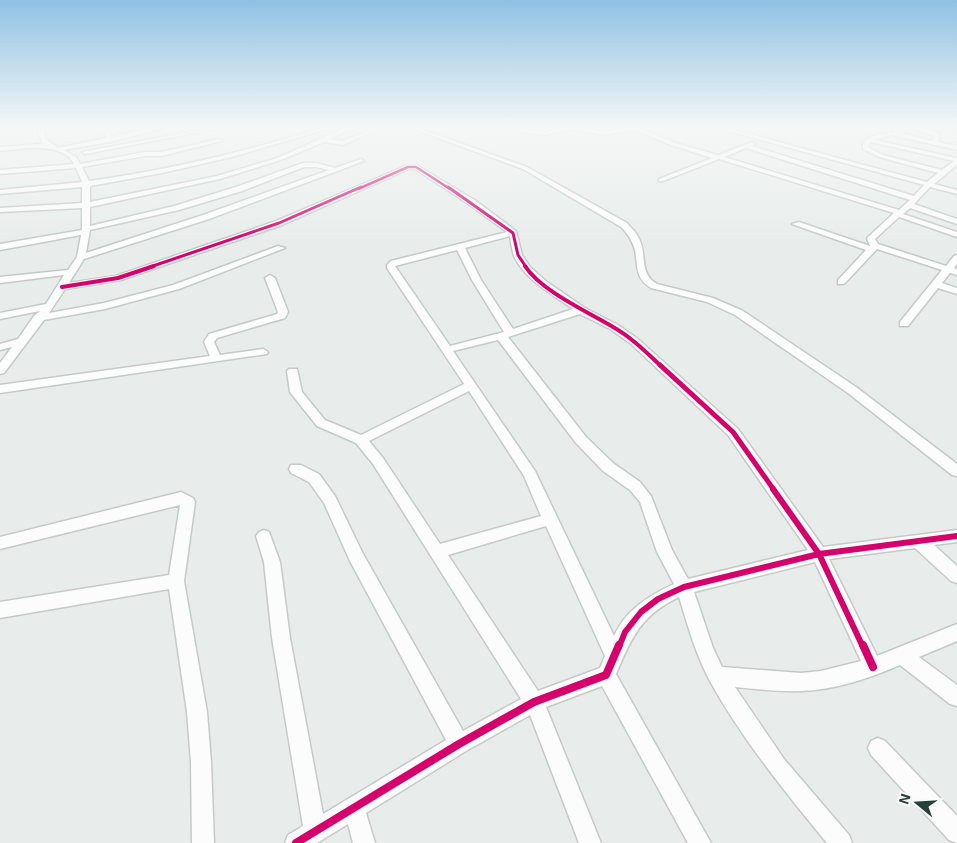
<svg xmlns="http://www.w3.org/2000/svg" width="957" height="843" font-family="'Exo 2',sans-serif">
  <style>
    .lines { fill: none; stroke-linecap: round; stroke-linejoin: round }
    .river { fill: #a9d4db; fill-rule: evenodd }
    .street-casing { stroke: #c5cac8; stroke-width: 3 }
    .street { fill: #fcfcfc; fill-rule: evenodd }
    .cycleway-far5-casing { stroke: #f7fbf9; stroke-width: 4.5 }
    .cycleway-far4-casing { stroke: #f7fbf9; stroke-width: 5 }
    .cycleway-far3-casing { stroke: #f7fbf9; stroke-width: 6 }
    .cycleway-far2-casing { stroke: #f7fbf9; stroke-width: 8 }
    .cycleway-far1-casing { stroke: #f7fbf9; stroke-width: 9 }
    .cycleway-casing { stroke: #f7fbf9; stroke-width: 11 }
    .cycleway-far5 { stroke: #d6006c; stroke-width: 2.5 }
    .cycleway-far4 { stroke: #d6006c; stroke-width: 3 }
    .cycleway-far3 { stroke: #d6006c; stroke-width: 4 }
    .cycleway-far2 { stroke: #d6006c; stroke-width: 5 }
    .cycleway-far1 { stroke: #d6006c; stroke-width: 6 }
    .cycleway { stroke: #d6006c; stroke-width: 8 }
  </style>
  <rect width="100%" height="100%" fill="#e8edeb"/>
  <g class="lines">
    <path class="river" d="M941,126L957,127V133Z"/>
    <g class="street-casing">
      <path id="street" d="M42,126H48L44,132L46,139L58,148L106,138L102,126H108L112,136L162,126H171L110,142L64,150L76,157L80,164L145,152H161L219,139L222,141L161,156H145L82,167L89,181C170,170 251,150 329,126H337L232,157L162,173L90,186V202L217,176L277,158L349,126L357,127L330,139L342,141L372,130V132L343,145L324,142L281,160L220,179L90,207V226L174,206L236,187L303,163H316L335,168L361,159L364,161L209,219L84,259L69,283L116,276L276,221L406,166H418L476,201L516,231L522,255L530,267L547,282L585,308L618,325L638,339L738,429L823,547L957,530V542L934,545L957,566V583L951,581L915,548L829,559L877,656L957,624V641L919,657L957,685V706L950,704L900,665C869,678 836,690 801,691C779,692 757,689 735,687L784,759L849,835L852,843H827C785,792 743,740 711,683C696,656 688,626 679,597C640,616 632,637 616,674L711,843H688L602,686L546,707L601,843H579L530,715L466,751L366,813L375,843H353L348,824L317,843H285L288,835L303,826L272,638L264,562L256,536L259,532L264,530L269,532L280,562L290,638L323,814L446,740L350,561L324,503L309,482L291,473L289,469L291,465H301L319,474L335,496L362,552L463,731L521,699L373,464L356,443L317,426L290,392L287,371L289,369H297L302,392L325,420L361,435L464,384L387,268V265L391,261L507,232L470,205L415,169H409L282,225L121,280L65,289L49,313L104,303L173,285L278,246L285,248L179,289L105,309L44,320L4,373L0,374V363L12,347L0,350V344L18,339L34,316L40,311L0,319V313L46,304L64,275L0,283V277L68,270L77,257L81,235L0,250V244L82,230V208L0,212V208L82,203V187L0,194V190L82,182L76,168L0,174V170L74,164C63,141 21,149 0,151V147L43,144L38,132ZM304,167H316L329,170L203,215L86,253L90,230L179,210L242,191ZM510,236C511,243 512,250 514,256C525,280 553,295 573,309L513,329L481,280L465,248ZM457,250L472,280L504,332L450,346L395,266ZM580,314L610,329L630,343L728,435L808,550L688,579L672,550L651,496L640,482L613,463L586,437L508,337ZM498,340L576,443L603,471L630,490L640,502L657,552L674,584C648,596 626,610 614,636L535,471L453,351ZM469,391L524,476L541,516L440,544L383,458L369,441ZM546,526L605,656L600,668L538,691L448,555ZM815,562L861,661L821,671L801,673L722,667L713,648L694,592Z
        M221,126H231L85,154L82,152Z
        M405,126H412L527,167L627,223C630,227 635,231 637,235C649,253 637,272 657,284L713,298L743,311L856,387L957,464V476L952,475L848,393L735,315L707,302L651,288C635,278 638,267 635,250C632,240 628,234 621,227L523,169Z
        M499,126L545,132L564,128L561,126L604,131L626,129L616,126L644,129L675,143L718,155L752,142L755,144L752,146L914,196L924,185L711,126H719L927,182L938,173L879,157L863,149V143L867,139L878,134L895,132L905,126H916L940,134L938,142L957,146V150L892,135L875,140L957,158V165L934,184L957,190V194L930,187L914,204L957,219V224L910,208L903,214L957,232V237L899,217L875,239L878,244L946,266L954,256L957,255V264L954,268L957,269V275L950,273L942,283L957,288V294L938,288L908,326H900V322L942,270L877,249L844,284H838V280L866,250L792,224L799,222L870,246L867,239L868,237L894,213L719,159L663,181H659V179L712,158L671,145L634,130L604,135L571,129L545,135L528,133ZM910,127L935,136L932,141L901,133ZM871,142L954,161L942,170L883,155L868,147ZM746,148L910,200L899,210L724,157Z
        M270,275L275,278L288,312L285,318L217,338L214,342L220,355L263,349L268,352L267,354L0,393V385L210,356L204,342L209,334L277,314L278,312L265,278Z
        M181,492L193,498L195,502L184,581L207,712L211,762L214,843H192L191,762L187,712L169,589L0,618V602L169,575L180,505L0,549V537Z
        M878,738L885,741L957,816V843L949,840L871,755L868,748L871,741Z"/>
    </g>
    <use href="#street" class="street"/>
    <g class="cycleway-far5-casing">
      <path id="cycleway-far5" d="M358,189L408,167H416L450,189"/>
    </g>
    <g class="cycleway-far4-casing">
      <path id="cycleway-far4" d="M448,187L513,233L518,255L526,267
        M150,267L279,223L361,187"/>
    </g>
    <g class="cycleway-far3-casing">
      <path id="cycleway-far3" d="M525,266C541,291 588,312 613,327C631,337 646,352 661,366
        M62,287L118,278L154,266"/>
    </g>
    <g class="cycleway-far2-casing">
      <path id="cycleway-far2" d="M660,365L733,432L774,490"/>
    </g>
    <g class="cycleway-far1-casing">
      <path id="cycleway-far1" d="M773,489L819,554L863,647
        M619,647L625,632L641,612L658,599L684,587L819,554L957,536"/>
    </g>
    <g class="cycleway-casing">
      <path id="cycleway" d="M863,645L873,667
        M296,843L459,744L534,702L606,675L619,645"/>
    </g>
    <use href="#cycleway-far5" class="cycleway-far5"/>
    <use href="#cycleway-far4" class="cycleway-far4"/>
    <use href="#cycleway-far3" class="cycleway-far3"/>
    <use href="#cycleway-far2" class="cycleway-far2"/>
    <use href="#cycleway-far1" class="cycleway-far1"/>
    <use href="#cycleway" class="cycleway"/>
  </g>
  <linearGradient id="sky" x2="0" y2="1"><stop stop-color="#8fc1e3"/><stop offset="0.52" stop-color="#f5f7f6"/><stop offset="1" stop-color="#f5f7f6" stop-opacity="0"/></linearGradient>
  <rect width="957" height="244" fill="url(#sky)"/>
  <g transform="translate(917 803) rotate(288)" stroke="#f7fbf9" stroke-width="4" paint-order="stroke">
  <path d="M0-4L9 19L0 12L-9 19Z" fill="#24423a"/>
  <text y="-8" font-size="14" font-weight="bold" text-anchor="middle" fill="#24423a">N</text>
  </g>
</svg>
